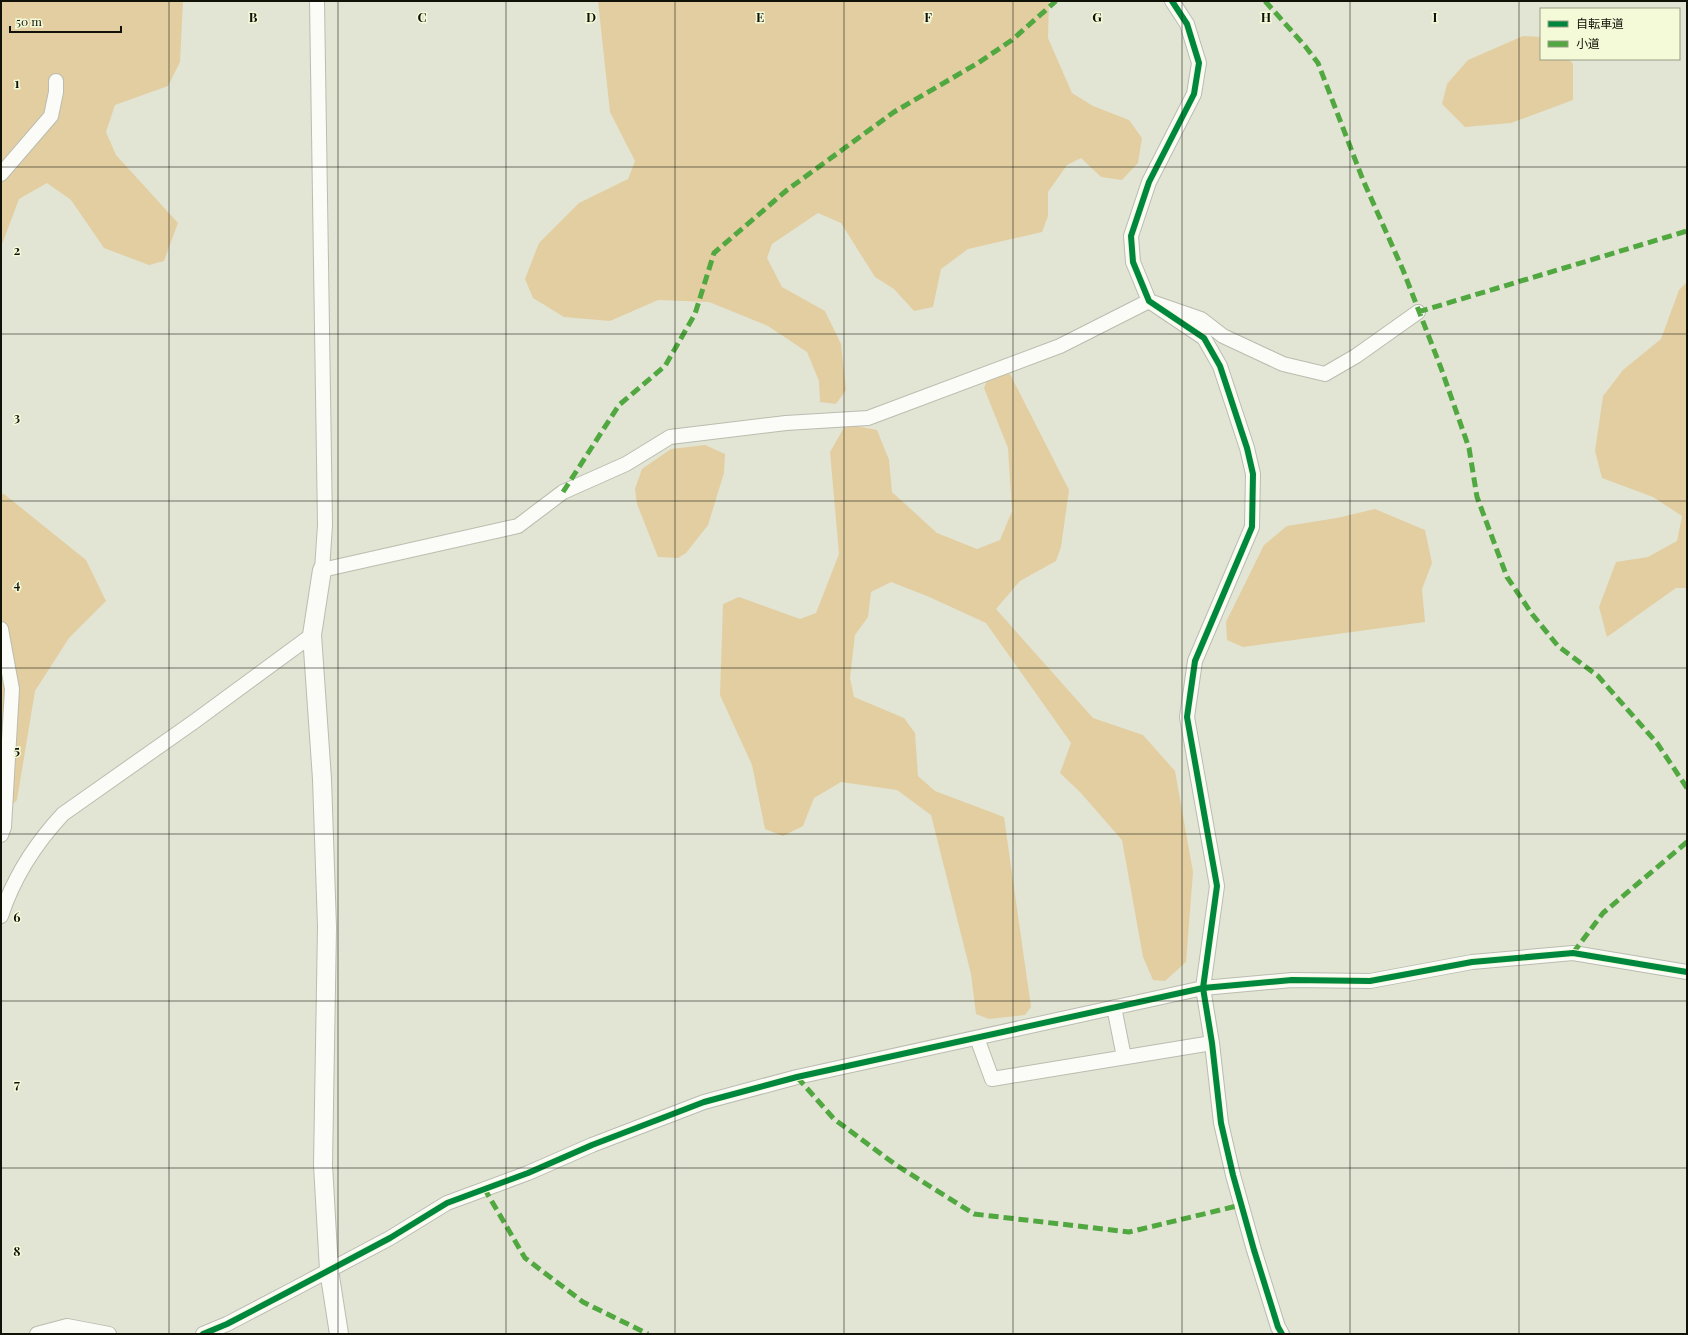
<svg xmlns="http://www.w3.org/2000/svg" width="1688" height="1335" font-family="'Playfair Display','Noto Sans JP',serif">
  <style>
    .green { fill: #e3cea2 }
    .lines { fill: none; stroke-linecap: round; stroke-linejoin: round }
    .minor-casing { stroke: #babdae; stroke-width: 16 }
    .tertiary-casing { stroke: #babdae; stroke-width: 20 }
    .minor { stroke: #fbfbf8; stroke-width: 14 }
    .tertiary { stroke: #fbfbf8; stroke-width: 18 }
    .quiet { stroke: #51a841; stroke-width: 5; stroke-dasharray: 10 5; stroke-linecap: butt }
    .cycleway-casing { stroke: #f4fad8; stroke-width: 8 }
    .cycleway { stroke: #00873e; stroke-width: 6 }
    .grid { fill: none; stroke: #101207; stroke-width: 1; stroke-opacity: 0.55 }
    .grid-label { font-size: 13px; text-anchor: middle; font-weight: bold; fill: #101207; stroke: #f4fad8; stroke-width: 3; stroke-linejoin: round; paint-order: stroke }
  </style>
  <rect width="100%" height="100%" fill="#e2e5d3"/>
  <path class="green" d="M1,1H183L180,62L168,86L115,105L106,132L116,155L178,223L164,261L149,265L104,248L71,200L47,183L19,199L1,247Z
    M598,1H1049L1048,38L1072,93L1093,106L1129,120L1142,138L1138,163L1122,180L1101,177L1081,158L1067,165L1048,192V216L1042,232L968,249L941,269L933,307L914,311L894,289L875,277L841,223L818,213L772,244L767,258L782,287L825,311L841,344L846,390L836,404L820,402L819,381L807,352L768,326L709,302L658,300L610,321L564,317L533,298L525,279L539,243L579,203L628,179L635,161L610,112Z
    M1523,36L1541,37V59H1569L1573,64V100L1511,123L1465,127L1442,104L1447,84L1468,60Z
    M1687,282V588H1676L1607,637L1599,607L1616,562L1648,557L1677,541L1682,516L1653,497L1602,478L1595,451L1603,396L1623,370L1661,339L1679,290Z
    M990,372L1010,374L1069,490L1061,547L1056,561L1020,581L996,609L1093,718L1143,735L1175,771L1193,872L1186,962L1165,981L1153,980L1143,957L1122,840L1080,792L1060,773L1071,743L986,623L927,596L891,582L871,592L868,617L855,635L850,678L854,697L904,718L915,733L918,776L935,791L1004,817L1031,1007L1025,1015L989,1019L976,1014L971,974L931,815L897,790L841,782L814,798L803,826L783,836L765,829L752,765L720,695L723,604L739,597L800,619L816,613L839,554L830,452L846,424L877,430L889,460L892,492L937,533L977,549L1000,540L1012,511L1008,448L984,388Z
    M705,445L725,454L724,473L708,525L686,553L678,558L658,557L637,504L635,489L642,469L671,449Z
    M1,494H4L86,560L106,601L69,638L35,691L17,800L1,816Z
    M1375,509L1425,530L1432,563L1422,589L1425,622L1243,647L1227,640L1226,622L1264,545L1287,526L1337,518Z"/>
  <g class="lines">
    <g class="minor-casing">
      <path id="minor" d="M317,1L325,525L322,570L518,526L563,492L626,464L670,437L786,423L868,418L1060,346L1149,301L1201,319L1223,336L1283,364L1325,374L1356,356L1418,312
        M1172,1L1187,24L1199,63L1194,94L1149,182L1131,236L1133,262L1149,301L1204,338L1220,366L1247,448L1253,474L1252,527L1195,661L1187,717L1217,886L1203,988L1212,1043L1221,1123L1233,1175L1254,1250L1278,1327L1282,1334
        M1,174L51,116L56,92V81
        M1,629L12,689L4,827L1,835
        M1,916C14,876 35,844 63,814L195,721L312,635
        M1114,1007L1124,1057
        M977,1038L992,1079L1212,1043
        M37,1334L67,1326L109,1334
        M203,1334L227,1324L290,1291L390,1238L447,1203L528,1173L592,1145L704,1102L797,1077L1203,988L1292,980L1370,981L1472,962L1573,953L1687,972"/>
    </g>
    <g class="tertiary-casing">
      <path id="tertiary" d="M322,570L312,635L322,779L327,927L323,1165L329,1270L339,1334"/>
    </g>
    <use href="#minor" class="minor"/>
    <use href="#tertiary" class="tertiary"/>
    <path class="quiet" d="M1265,1L1305,46L1318,63L1363,180L1403,270L1441,368L1469,448L1477,497L1507,577L1532,614L1558,646L1598,676L1657,743L1687,788
      M1418,312L1687,231
      M563,492L619,405L665,366L695,314L714,253L787,190L894,112L978,63L1012,40L1056,1
      M1573,953L1603,913L1687,842
      M797,1077L834,1119L896,1165L974,1214L1129,1232L1241,1205
      M484,1188L525,1258L583,1302L648,1334"/>
    <g class="cycleway-casing">
      <path id="cycleway" d="M1172,1L1187,24L1199,63L1194,94L1149,182L1131,236L1133,262L1149,301L1204,338L1220,366L1247,448L1253,474L1252,527L1195,661L1187,717L1217,886L1203,988L1212,1043L1221,1123L1233,1175L1254,1250L1278,1327L1282,1334
        M203,1334L227,1324L290,1291L390,1238L447,1203L528,1173L592,1145L704,1102L797,1077L1203,988L1292,980L1370,981L1472,962L1573,953L1687,972"/>
    </g>
    <use href="#cycleway" class="cycleway"/>
  </g>
  <path class="grid" d="M169,1V1334M338,1V1334M506,1V1334M675,1V1334M844,1V1334M1013,1V1334M1182,1V1334M1350,1V1334M1519,1V1334M1,167H1687M1,334H1687M1,501H1687M1,668H1687M1,834H1687M1,1001H1687M1,1168H1687"/>
  <g class="grid-label">
    <text x="253" y="22">B</text>
    <text x="422" y="22">C</text>
    <text x="591" y="22">D</text>
    <text x="760" y="22">E</text>
    <text x="928" y="22">F</text>
    <text x="1097" y="22">G</text>
    <text x="1266" y="22">H</text>
    <text x="1435" y="22">I</text>
    <text x="17" y="88">1</text>
    <text x="17" y="255">2</text>
    <text x="17" y="422">3</text>
    <text x="17" y="589">4</text>
    <text x="17" y="755">5</text>
    <text x="17" y="922">6</text>
    <text x="17" y="1089">7</text>
    <text x="17" y="1256">8</text>
  </g>
  <rect width="1688" height="1335" fill="none" stroke="#101207" stroke-width="4"/>
  <rect x="1540" y="8" width="140" height="52" fill="#f4fad8" stroke="#999d84"/>
  <rect x="1548" y="21" width="20" height="6" fill="#00873e" stroke="#999d84"/>
  <text x="1576" y="28" font-size="12" fill="#101207">自転車道</text>
  <rect x="1548" y="41" width="20" height="6" fill="#51a841" stroke="#999d84"/>
  <text x="1576" y="48" font-size="12" fill="#101207">小道</text>
  <path d="M10 26v6h111v-6" fill="none" stroke="#101207" stroke-width="2"/>
  <text x="16" y="26" font-size="12" fill="#101207" stroke="#f4fad8" stroke-width="3" paint-order="stroke">50 m</text>
</svg>
